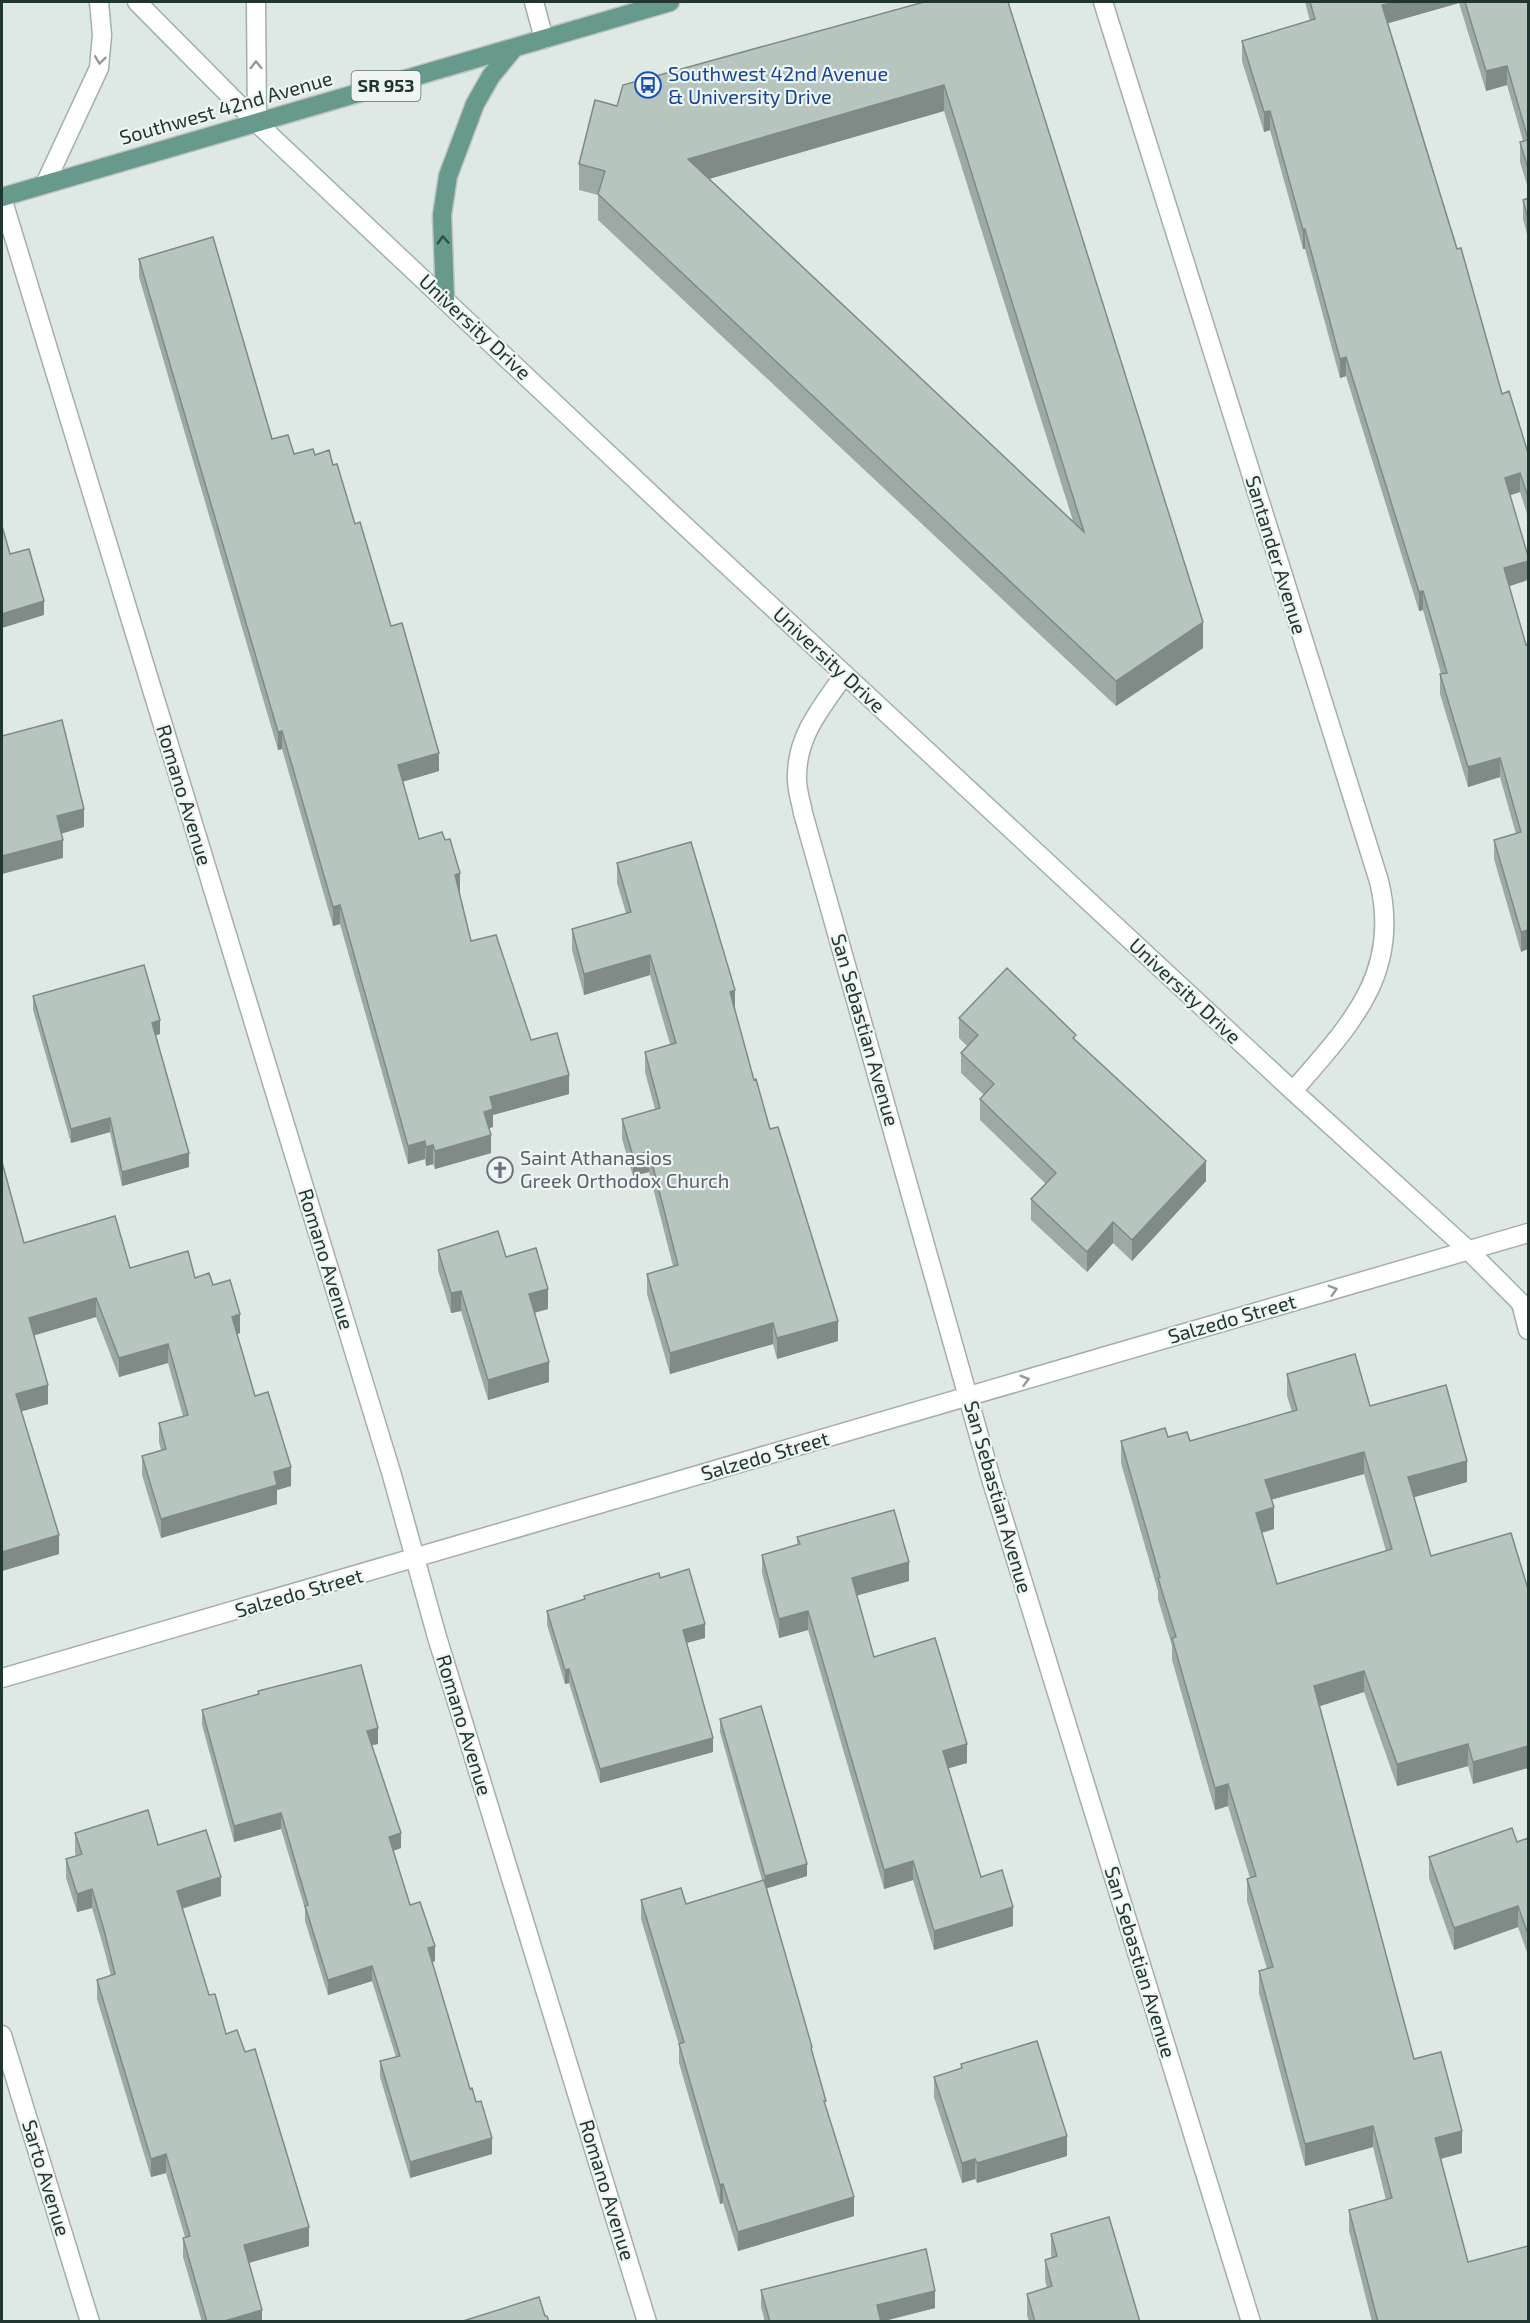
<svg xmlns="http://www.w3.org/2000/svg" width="1530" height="2323" font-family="'Exo 2',sans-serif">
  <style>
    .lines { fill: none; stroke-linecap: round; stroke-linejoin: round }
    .lane-casing { stroke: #a2afaa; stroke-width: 21 }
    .street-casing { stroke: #a2afaa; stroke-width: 21 }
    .secondary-casing { stroke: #9fb3ab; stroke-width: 21 }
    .primary-casing { stroke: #bcc3c1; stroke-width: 21 }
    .lane { stroke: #fff; stroke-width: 18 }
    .street { stroke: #fff; stroke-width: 18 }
    .secondary { stroke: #fff; stroke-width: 18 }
    .primary { stroke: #67998c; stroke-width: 18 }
    .wall { fill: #9da9a4; fill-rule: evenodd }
    .shaded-wall { fill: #808a86 }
    .building { fill: #b7c5bf; stroke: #808a86; stroke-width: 1.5; fill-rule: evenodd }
    .oneway { stroke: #909a98 }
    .oneway2 { stroke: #324f47 }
    .labels { text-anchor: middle; stroke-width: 4.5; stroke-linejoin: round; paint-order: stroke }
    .shield { fill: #eef5f2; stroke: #5e6f6a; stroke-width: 1.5 }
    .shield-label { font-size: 18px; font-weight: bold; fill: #213630 }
    .transit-label { font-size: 20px; fill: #164399; stroke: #eef5f2; text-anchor: start }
    .street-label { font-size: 20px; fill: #213630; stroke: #eef5f2 }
    .worship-label { font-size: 20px; fill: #5b616d; stroke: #eef5f2; text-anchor: start }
  </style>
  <rect width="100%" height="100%" fill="#dee8e4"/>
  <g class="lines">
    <g class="lane-casing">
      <path id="lane" d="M534,2L544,39"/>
    </g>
    <g class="street-casing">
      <path id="street" d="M256,2L257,123
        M1103,2L1379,881C1402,974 1349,1026 1293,1091
        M2,198L391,1472L437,1637L647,2322
        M844,675C822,707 797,735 797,776C796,788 801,801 803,813L992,1482L1251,2322
        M1521,1303L1528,1330
        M2,1678L1528,1233
        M2,2035L90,2322"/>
    </g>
    <g class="secondary-casing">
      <path id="secondary" d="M137,2L257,123L671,513L1293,1091L1468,1250L1528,1310
        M45,184L99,68L102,35L99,2"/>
    </g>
    <g class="primary-casing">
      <path id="primary" d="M2,197L670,2
        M445,299L442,215L448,176L475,104L491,76L514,48"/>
    </g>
    <use href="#lane" class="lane"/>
    <use href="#street" class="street"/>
    <use href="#secondary" class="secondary"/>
    <use href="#primary" class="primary"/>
  </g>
  <path class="wall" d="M924,2L1203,648L1116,706L598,220V195L579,190V164L617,106ZM944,111L1073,521L709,179Z
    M1305,2H1528V188L1520,162V142L1523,141L1507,85L1486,91L1459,3L1388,23L1502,394L1528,453V517L1520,492L1510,495L1509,586L1526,645L1521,952L1494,859V840L1516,834L1500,777L1468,787L1440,694V674H1441L1423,610L1419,611L1346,376L1340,378L1305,249H1303L1270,130L1264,132L1242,61V41L1310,21Z
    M1528,198V238L1523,219V200Z
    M139,259L272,439L294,454L315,455L333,465L391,626L439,771L402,782L419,839L460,892H459L471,941L531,1040L569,1094L493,1115V1127L489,1128L491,1153L435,1169L433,1164L426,1166L425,1159L408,1164L340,924L333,926L282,749L278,750L139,277Z
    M617,863L735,1011L754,1080L838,1341L777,1359L773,1344L670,1374L647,1294V1274L673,1266L649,1172L633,1176L622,1139V1119L655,1109L645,1072V1052L670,1044L650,975L584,995L572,950V929L626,913L617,883Z
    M33,996L160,1034L156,1035L189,1167L122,1186L110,1132L71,1143L33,1010Z
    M959,1018L1076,1041L1206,1181L1132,1261L1113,1243L1087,1272L1031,1220V1199L1046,1184L980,1120V1099L984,1095L961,1073V1053L967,1046L959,1038Z
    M2,1162L24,1243L130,1268L195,1278L213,1285L240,1333L237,1334L255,1396L291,1486L277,1490V1504L161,1538L142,1475V1456L161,1450L159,1442V1423L183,1416L168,1363L119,1377L96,1317L34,1335L48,1404L21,1411L59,1554L2,1571Z
    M438,1250L506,1257L548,1309L534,1313L549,1382L488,1400L461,1311L451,1313L438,1270Z
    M1287,1374L1370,1406L1467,1482L1414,1497L1431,1556L1511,1533L1473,1784L1468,1766L1397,1786L1364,1692L1320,1706L1414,2059L1462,2153L1441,2159L1468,2262L1528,2322H1372L1349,2231V2210L1386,2200L1373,2147L1305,2166L1259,1993V1971L1267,1969L1247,1901V1879L1250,1878L1228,1806L1215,1810L1172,1660V1646L1158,1599V1591L1121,1463V1441L1168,1437L1190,1441L1292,1412L1287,1396ZM1364,1474L1386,1551L1277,1584L1262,1533L1274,1529L1271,1500Z
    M797,1537L909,1581L857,1595L874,1657L967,1763L948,1768L981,1877L1013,1926L934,1950L913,1880L884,1889L808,1630L779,1638L762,1573V1555L797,1545Z
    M660,1578L705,1638L686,1643L713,1752L600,1783L569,1683L565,1684L547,1625V1611L584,1600V1596Z
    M258,1691L378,1744L372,1745L401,1848L393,1851L410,1905L435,1961L432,1962L470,2089L492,2154L410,2178L380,2077V2061L396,2057L372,1981L328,1995L305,1921V1909L281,1829L234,1842L202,1725V1710L258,1694Z
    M720,1719L807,1876L767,1888L812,2054L854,2216L738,2251L723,2203L720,2204L679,2063V2045L641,1919V1900L686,1904L762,1880L720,1732Z
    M75,1833L158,1845L221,1896L182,1909L209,1995L226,2034L309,2246L249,2263L262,2322H202L183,2257V2238L185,2237L166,2173L151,2177L97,1999V1980L111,1976L104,1949L92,1908L77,1912L66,1878V1859L76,1856L75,1852Z
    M1528,1838V1955L1518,1927L1454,1950L1429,1878V1857L1517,1842Z
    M961,2064L1067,2156L977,2183L975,2179L962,2183L934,2097V2077L961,2069Z
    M1051,2234L1140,2322H1029L1027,2315V2294L1047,2288L1045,2280V2260L1052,2258L1051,2255Z
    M761,2290L935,2308L881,2322H765L761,2307Z"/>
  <path class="shaded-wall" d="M1395,2H1459V3L1382,25V5Z
    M1507,66V85L1486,91V71Z
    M944,85V111L688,185V159Z
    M1270,111V130L1264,132V112Z
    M1305,229V249H1303V230Z
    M1346,357V376L1340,378V359Z
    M1520,473V492L1505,497V478Z
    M1528,561V580L1504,588V568Z
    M1423,591V610L1419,611V592Z
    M44,601V615L2,628V614Z
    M1203,622V648L1116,706V681Z
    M282,731V749L278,750V732Z
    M439,753V771L398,783V765Z
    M1500,758V777L1468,787V767Z
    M84,809V827L57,835V816Z
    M63,840V858L2,874V856Z
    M460,873V892L455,894V875Z
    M340,905V924L333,926V907Z
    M1528,930V949L1521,952V932Z
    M650,955V975L584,995V974Z
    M735,990V1011L730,992Z
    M160,1020V1034L152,1037V1023Z
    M569,1075V1094L493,1115V1127L484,1130V1112L490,1097Z
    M110,1118V1132L71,1143V1129Z
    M491,1135V1153L435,1169V1151Z
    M425,1141V1159L408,1164V1146Z
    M433,1145V1164L426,1166V1147Z
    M649,1151V1172L633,1176V1156Z
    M189,1153V1167L122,1186V1172Z
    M1206,1161V1181L1132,1261V1240Z
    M1113,1222V1243L1087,1272V1252Z
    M548,1289V1309L529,1314V1294Z
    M461,1291V1311L451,1313V1293Z
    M96,1298V1317L29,1337V1318Z
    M240,1314V1333L232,1336V1317Z
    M838,1321V1341L777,1359V1338Z
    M773,1323V1344L670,1374V1353Z
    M168,1344V1363L119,1377V1358Z
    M549,1362V1382L488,1400V1380Z
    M48,1385V1404L16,1413V1394Z
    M1364,1452V1474L1265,1501V1480Z
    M1467,1461V1482L1408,1499V1477Z
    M291,1467V1486L277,1490V1504L161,1538V1519L274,1472Z
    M1274,1507V1529L1256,1534V1513Z
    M59,1535V1554L2,1571V1552Z
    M909,1562V1581L852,1597V1578Z
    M808,1611V1630L779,1638V1619Z
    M705,1624V1638L683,1644V1630Z
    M569,1669V1683L565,1684V1670Z
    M1364,1671V1692L1314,1708V1686Z
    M378,1728V1744L367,1746V1731Z
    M713,1738V1752L600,1783V1769Z
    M967,1744V1763L943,1770V1751Z
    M1468,1744V1766L1397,1786V1764Z
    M1528,1746V1768L1473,1784V1762Z
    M1228,1784V1806L1215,1810V1788Z
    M281,1813V1829L234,1842V1826Z
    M401,1833V1848L389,1852V1837Z
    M913,1861V1880L884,1889V1870Z
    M807,1864V1876L765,1889V1876Z
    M221,1877V1896L177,1910V1891Z
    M92,1889V1908L77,1912V1894Z
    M1518,1906V1927L1454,1950V1928Z
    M1013,1907V1926L934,1950V1931Z
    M435,1946V1961L428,1964V1948Z
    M372,1966V1981L328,1995V1980Z
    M1373,2126V2147L1305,2166V2144Z
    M1462,2131V2153L1435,2160V2138Z
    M1067,2136V2156L977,2183V2163Z
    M492,2138V2154L410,2178V2162Z
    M166,2154V2173L151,2177V2159Z
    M975,2159V2179L962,2183V2163Z
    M723,2184V2203L720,2204V2185Z
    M854,2197V2216L738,2251V2232Z
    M309,2227V2246L244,2264V2245Z
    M935,2291V2308L879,2322L877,2305Z
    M262,2310V2322H221Z"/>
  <path class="building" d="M924,2H1008L1203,622L1116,681L598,194L605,171L579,164L595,100L617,106L623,85ZM944,85L1084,532L688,159Z
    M1310,2H1395L1382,5L1457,249L1461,248L1502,394L1509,391L1528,453V497L1520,473L1505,478L1528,556V561L1504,568L1526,645L1528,644V930L1521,932L1494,840L1521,832L1500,758L1468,767L1440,674L1447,673L1423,591L1419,592L1346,357L1340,359L1305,229L1303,230L1270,111L1264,112L1242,41L1315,19Z
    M1465,2H1528V139L1507,66L1486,71Z
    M1528,140V169L1520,142Z
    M1528,198V219L1523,200Z
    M213,237L272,439L288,435L294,454L313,449L315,455L329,450L333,465L337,464L355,524L360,522L391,626L402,623L439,753L398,765L419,839L442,832L445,840L450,839L460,873L455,875L471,941L496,935L531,1040L557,1033L569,1075L490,1097L493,1109L484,1112L491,1135L435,1151L433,1145L426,1147L425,1141L408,1146L340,905L333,907L282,731L278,732L139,259Z
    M2,526L10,554L29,549L44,601L2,614Z
    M62,720L84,809L57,816L63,840L2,856V736Z
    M691,842L735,990L730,992L754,1080L756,1079L770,1129L778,1127L838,1321L777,1338L773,1323L670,1353L647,1274L678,1265L649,1151L633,1156L622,1119L660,1108L645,1052L676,1043L650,955L584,974L572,929L631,912L617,863Z
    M144,965L160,1020L152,1023L189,1153L122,1172L110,1118L71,1129L33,996Z
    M1007,968L1076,1035L1073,1038L1206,1161L1132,1240L1113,1222L1087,1252L1031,1199L1056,1173L980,1099L994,1084L961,1053L978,1035L959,1018Z
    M2,1162L24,1243L115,1216L130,1268L188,1251L195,1278L209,1273L213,1285L230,1280L240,1314L232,1317L255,1396L268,1392L291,1467L274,1472L277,1485L161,1519L142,1456L166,1449L159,1423L188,1415L168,1344L119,1358L96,1298L29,1318L48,1385L16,1394L59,1535L2,1552Z
    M498,1231L506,1257L536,1248L548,1289L529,1294L549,1362L488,1380L461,1291L451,1293L438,1250Z
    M1355,1354L1370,1406L1446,1385L1467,1461L1408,1477L1431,1556L1511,1533L1528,1589V1746L1473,1762L1468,1744L1397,1764L1364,1671L1314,1686L1414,2059L1441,2052L1462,2131L1435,2138L1468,2262L1528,2246V2322H1378L1349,2210L1392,2198L1373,2126L1305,2144L1259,1971L1273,1967L1247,1879L1256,1876L1228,1784L1215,1788L1172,1638L1176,1637L1158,1578L1160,1577L1121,1441L1165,1428L1168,1437L1187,1432L1190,1441L1297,1410L1287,1374ZM1364,1452L1392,1549L1277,1584L1256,1513L1274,1507L1265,1480Z
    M894,1510L909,1562L852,1578L874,1657L935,1638L967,1744L943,1751L981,1877L1002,1870L1013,1907L934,1931L913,1861L884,1870L808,1611L779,1619L762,1555L800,1544L797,1537Z
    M689,1569L705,1624L683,1630L713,1738L600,1769L569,1669L565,1670L547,1611L585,1599L584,1596L659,1573L660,1578Z
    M361,1665L378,1728L367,1731L401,1833L389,1837L410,1905L420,1902L435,1946L428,1948L470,2089L472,2088L476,2102L481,2101L492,2138L410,2162L380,2061L400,2056L372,1966L328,1980L305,1906L308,1905L281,1813L234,1826L202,1710L259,1694L258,1691Z
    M761,1706L807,1864L765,1876L720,1719Z
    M148,1810L158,1845L206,1830L221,1877L177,1891L209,1995L215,1994L226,2034L237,2030L245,2052L255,2049L309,2227L244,2245L262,2310L221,2322H207L183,2238L190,2236L166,2154L151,2159L97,1980L115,1974L104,1930L92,1889L77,1894L66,1859L82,1854L75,1833Z
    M1512,1828L1517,1842L1528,1838V1934L1518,1906L1454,1928L1429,1857Z
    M764,1880L812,2047L811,2048L826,2101H824L854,2197L738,2232L723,2184L720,2185L679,2044L684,2042L641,1900L681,1888L686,1904Z
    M1037,2041L1067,2136L977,2163L975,2159L962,2163L934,2077L962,2068L961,2064Z
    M1109,2217L1140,2322H1035L1027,2294L1052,2286L1045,2260L1057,2256L1051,2234Z
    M926,2249L935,2291L877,2305L881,2322H770L761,2290Z
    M539,2297L545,2316H547L549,2322H460Z"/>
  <defs><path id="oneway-chevron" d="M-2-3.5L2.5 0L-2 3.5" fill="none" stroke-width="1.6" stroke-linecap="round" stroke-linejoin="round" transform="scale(1.5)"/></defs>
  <g class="oneway">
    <use href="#oneway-chevron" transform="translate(100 60) rotate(97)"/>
    <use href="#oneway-chevron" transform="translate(256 65) rotate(-91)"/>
    <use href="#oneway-chevron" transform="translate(1333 1290) rotate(-16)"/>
    <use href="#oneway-chevron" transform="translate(1025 1380) rotate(-16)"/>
  </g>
  <use class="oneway2" href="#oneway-chevron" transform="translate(443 240) rotate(-93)"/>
  <defs>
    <g id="bus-ring" transform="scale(1.35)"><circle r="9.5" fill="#eef5f2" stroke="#1a4fb4" stroke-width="1.5"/><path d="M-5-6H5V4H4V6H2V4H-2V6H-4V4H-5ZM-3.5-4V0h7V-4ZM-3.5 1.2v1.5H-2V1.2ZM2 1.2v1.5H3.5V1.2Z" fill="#1a4fb4"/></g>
    <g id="church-ring" transform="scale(1.35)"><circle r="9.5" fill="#eef5f2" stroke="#6b7280" stroke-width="1.5"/><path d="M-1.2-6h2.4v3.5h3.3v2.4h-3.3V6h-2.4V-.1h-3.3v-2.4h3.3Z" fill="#6b7280"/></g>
  </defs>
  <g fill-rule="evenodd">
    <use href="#bus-ring" x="648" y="85"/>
    <use href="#church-ring" x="500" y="1170"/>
  </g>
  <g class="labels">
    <rect class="shield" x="351.5" y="71" width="69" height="30" rx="4.5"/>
    <g class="shield-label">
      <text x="386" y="92">SR 953</text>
    </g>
    <g class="transit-label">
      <text x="668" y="81">Southwest 42nd Avenue<tspan x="668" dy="23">&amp; University Drive</tspan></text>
    </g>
    <g class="street-label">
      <text transform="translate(226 108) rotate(-16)" y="7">Southwest 42nd Avenue</text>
      <text transform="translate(475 327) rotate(43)" y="7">University Drive</text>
      <text transform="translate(1276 555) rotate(73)" y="7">Santander Avenue</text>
      <text transform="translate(829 660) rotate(43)" y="7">University Drive</text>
      <text transform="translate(184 795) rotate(73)" y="7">Romano Avenue</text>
      <text transform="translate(1185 991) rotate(43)" y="7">University Drive</text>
      <text transform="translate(865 1030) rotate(74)" y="7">San Sebastian Avenue</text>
      <text transform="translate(326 1259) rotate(73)" y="7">Romano Avenue</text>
      <text transform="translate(1232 1319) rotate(-16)" y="7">Salzedo Street</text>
      <text transform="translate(765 1456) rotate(-16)" y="7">Salzedo Street</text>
      <text transform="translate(998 1497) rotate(74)" y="7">San Sebastian Avenue</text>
      <text transform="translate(299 1593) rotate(-16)" y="7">Salzedo Street</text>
      <text transform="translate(464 1725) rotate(73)" y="7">Romano Avenue</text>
      <text transform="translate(1140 1962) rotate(73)" y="7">San Sebastian Avenue</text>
      <text transform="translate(46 2178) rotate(73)" y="7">Sarto Avenue</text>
      <text transform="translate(607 2190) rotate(73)" y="7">Romano Avenue</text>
    </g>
    <g class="worship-label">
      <text x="520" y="1165">Saint Athanasios<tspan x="520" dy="23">Greek Orthodox Church</tspan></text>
    </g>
  </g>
  <rect width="1530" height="2323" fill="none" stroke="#213630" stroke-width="6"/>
</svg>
